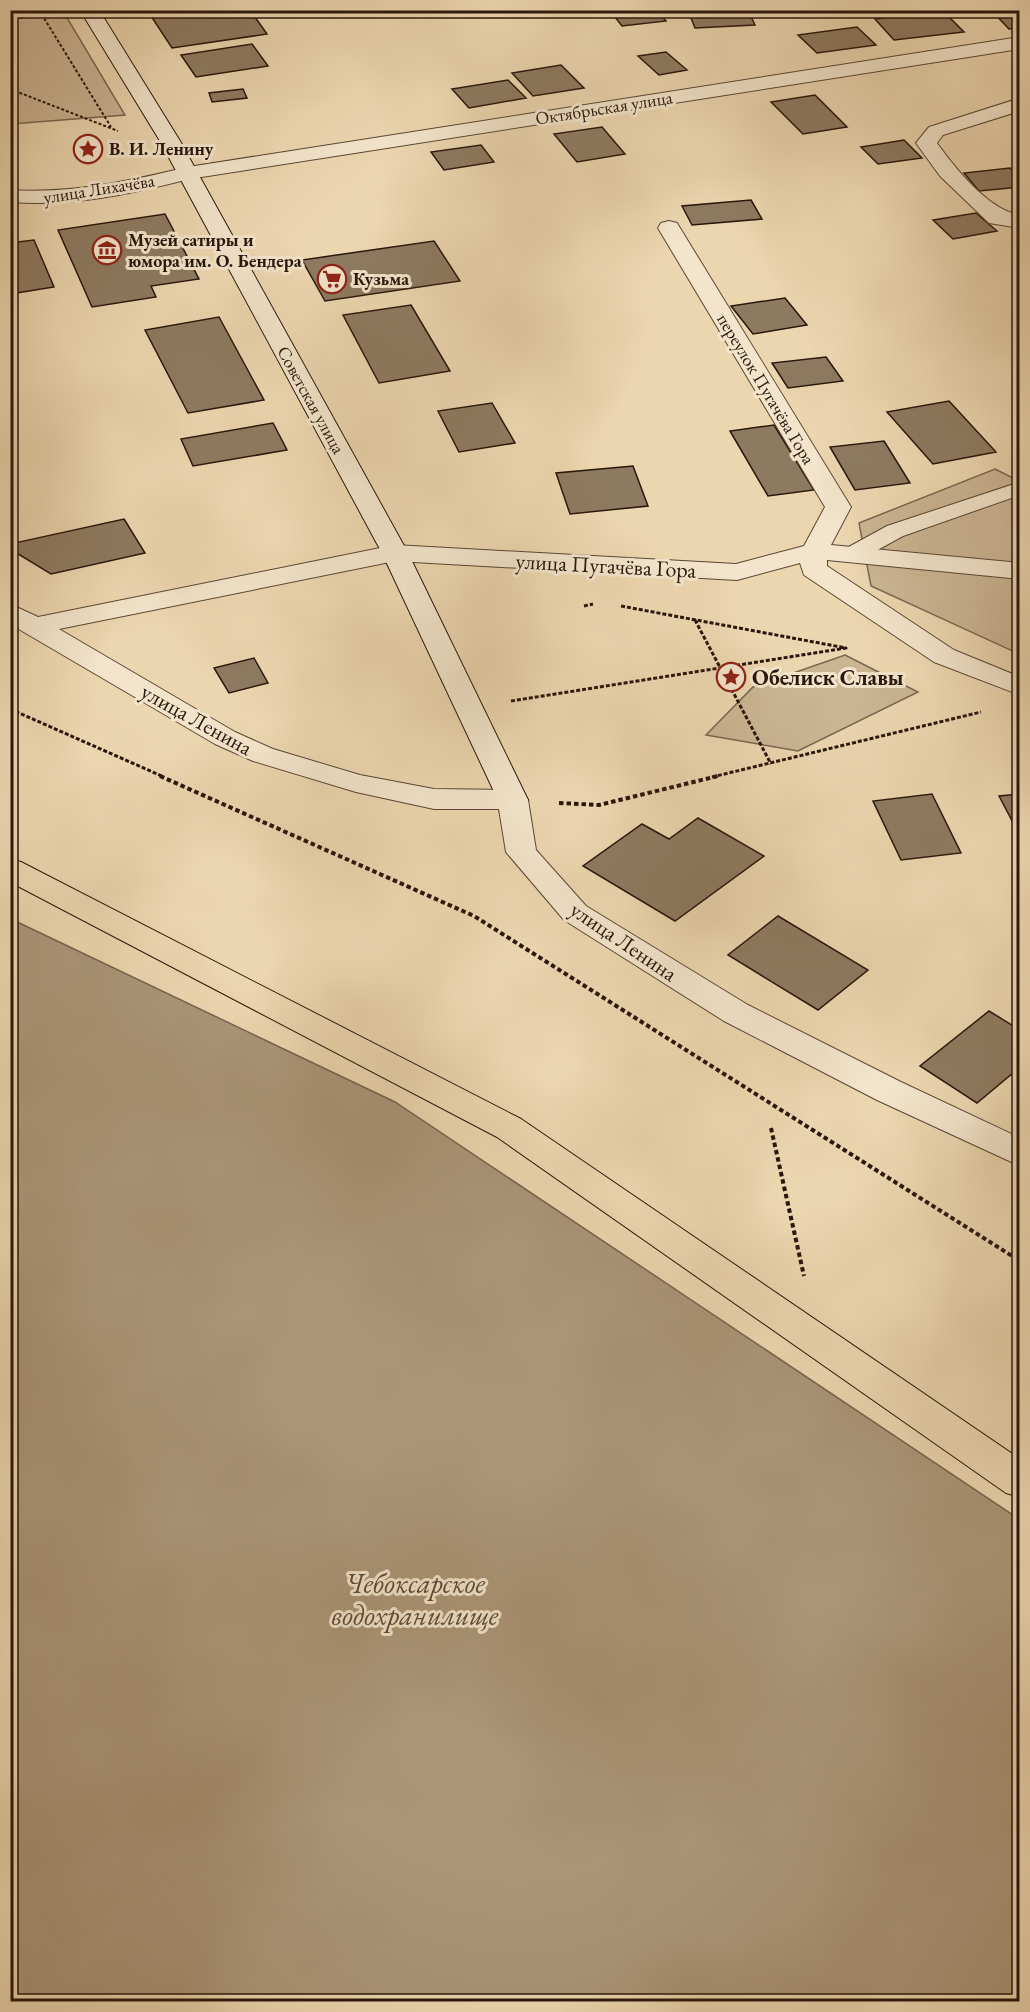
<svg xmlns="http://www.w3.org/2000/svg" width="1030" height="2012" font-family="'EB Garamond',serif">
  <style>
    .green { fill: #cbb593; stroke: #7a6650; stroke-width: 1.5 }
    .water { fill: #aa9578; stroke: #76624d; stroke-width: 1.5 }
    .building { fill: #8e7a61; stroke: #29160c; stroke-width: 1.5 }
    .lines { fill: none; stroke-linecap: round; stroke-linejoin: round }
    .lane-casing { stroke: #5a4635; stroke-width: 2 }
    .street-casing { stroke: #5a4635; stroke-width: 2 }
    .secondary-casing { stroke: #29160c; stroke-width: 2 }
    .primary-casing { stroke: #29160c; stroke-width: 2 }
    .path-far2 { stroke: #29160c; stroke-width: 2; stroke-dasharray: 3 2; stroke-linecap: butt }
    .path-far1 { stroke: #29160c; stroke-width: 3; stroke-dasharray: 4 2; stroke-linecap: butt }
    .path { stroke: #29160c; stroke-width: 4; stroke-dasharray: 4.5 3; stroke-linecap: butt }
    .lane { fill: #f3e4cb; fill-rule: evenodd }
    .street { fill: #f3e4cb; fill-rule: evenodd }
    .secondary { fill: #f3e4cb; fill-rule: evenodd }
    .primary { fill: #ecd6af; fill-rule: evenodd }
    .labels { text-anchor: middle; stroke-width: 6; stroke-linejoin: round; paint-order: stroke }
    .far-street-label { font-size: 18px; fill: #29160c; stroke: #f3e4cb }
    .far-poi-label { font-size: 18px; font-weight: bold; fill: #29160c; stroke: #f3e4cb; text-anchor: start }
    .street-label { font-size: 22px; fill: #29160c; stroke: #f3e4cb }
    .poi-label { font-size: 22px; font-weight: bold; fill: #29160c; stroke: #f3e4cb; text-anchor: start }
    .near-water-label { font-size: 28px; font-style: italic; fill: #5d4937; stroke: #f3e4cb }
  </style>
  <rect width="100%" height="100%" fill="#ecd6af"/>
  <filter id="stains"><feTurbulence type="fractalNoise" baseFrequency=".00333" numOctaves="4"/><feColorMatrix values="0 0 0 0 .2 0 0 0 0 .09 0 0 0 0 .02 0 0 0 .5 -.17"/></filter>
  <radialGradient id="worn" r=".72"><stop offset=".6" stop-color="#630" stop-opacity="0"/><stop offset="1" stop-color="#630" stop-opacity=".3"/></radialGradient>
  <path class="green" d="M11,10L63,11L125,115L11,124Z
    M995,469L1019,481V654L871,586L859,523Z
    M845,655L918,692L798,751L706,735L753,687Z"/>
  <path class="water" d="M11,919L395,1102L1019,1519V2001H11Z"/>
  <path class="building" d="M188,10H250L267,34L172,48L151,16Z
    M657,10L666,21L622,26L611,12Z
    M748,10L755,25L695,28L689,13Z
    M991,10H1020V28L1009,29Z
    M943,11L964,32L894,40L875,19Z
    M857,27L876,45L817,53L798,35Z
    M252,44L268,66L196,77L181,55Z
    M666,52L687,70L659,75L638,56Z
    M561,65L584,88L533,96L512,73Z
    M508,80L526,98L469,108L452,89Z
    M243,89L247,98L212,102L209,93Z
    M815,95L847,127L803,134L771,102Z
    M602,127L625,154L577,162L554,134Z
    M904,140L922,158L878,164L861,147Z
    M481,145L494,162L444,170L431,152Z
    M1010,168L1020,179V187L979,191L964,173Z
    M751,200L762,219L692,225L682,206Z
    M976,213L997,231L953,239L933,220Z
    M165,214L199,279L151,286L156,297L92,307L58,230Z
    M34,240L54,287L10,294V243Z
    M434,241L460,281L325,301L302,260Z
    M785,298L807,325L753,334L731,306Z
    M411,305L450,371L379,383L343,315Z
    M219,317L264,400L188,413L145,330Z
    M826,357L843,381L788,388L772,363Z
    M949,401L996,452L933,464L887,412Z
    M492,403L515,443L459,452L438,411Z
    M273,423L287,450L193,466L181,439Z
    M774,425L814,490L768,496L730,431Z
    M884,441L910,483L855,490L830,447Z
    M633,466L648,506L570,514L556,473Z
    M124,519L145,553L51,574L10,549V544Z
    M254,658L268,683L229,693L214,668Z
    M932,794L961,853L901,860L873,801Z
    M1020,794V836L999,796Z
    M698,818L764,856L675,921L583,866L642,824L669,839Z
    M778,916L868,970L818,1010L728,955Z
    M989,1011L1020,1030V1067L977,1103L920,1066Z"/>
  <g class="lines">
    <g class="lane-casing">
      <path id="lane" d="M1020,482V495L903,536L861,559H845L842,554L845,549L887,526Z"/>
    </g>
    <g class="street-casing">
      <path id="street" d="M1020,37V49L189,179C130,194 72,207 10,202V190C72,194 129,181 188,167Z
        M1020,98V111L943,135L937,143C955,168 988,210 1020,215V228L989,223L940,176L916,143L929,127Z
        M669,221L677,223L680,228L851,507L831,545L1020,563V579L827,560V566L954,650L1020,677V695L934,662L804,575L800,563L737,580L395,561L59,629L235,732L273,749L360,775L434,789L513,790L524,793L528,800L536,850L586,906L748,1005L901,1082L1020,1138V1166L877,1100L724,1021L564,920L506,852L499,809H434L356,792L253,761L215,744L10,624V604L38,617L395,545L736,564L804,546L825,507L658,228L661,223Z"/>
    </g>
    <g class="secondary-casing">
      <path id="secondary" d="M80,10H99L180,141L408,553L528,800L524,807L513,810L502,807L498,800L382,553L160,141Z"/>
    </g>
    <g class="primary-casing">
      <path id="primary" d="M10,859L21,862L521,1119L1020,1459V1497L1006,1493L497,1137L10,882Z"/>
    </g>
    <path class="path-far2" d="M39,10L111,127
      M10,19L42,16
      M10,89L118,131"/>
    <path class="path-far1" d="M584,606L593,604
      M695,620L771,764
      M511,701L846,648L621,606
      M10,709L164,777
      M712,777L981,712"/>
    <path class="path" d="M160,776L474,916L1020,1261
      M559,803L599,805L718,776
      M771,1128L804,1276"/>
    <use href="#lane" class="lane"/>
    <use href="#street" class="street"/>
    <use href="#secondary" class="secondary"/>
    <use href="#primary" class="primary"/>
  </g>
  <defs>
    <g id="sight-ring" transform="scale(1.5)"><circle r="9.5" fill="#f3e4cb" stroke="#8f2418" stroke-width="1.5"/><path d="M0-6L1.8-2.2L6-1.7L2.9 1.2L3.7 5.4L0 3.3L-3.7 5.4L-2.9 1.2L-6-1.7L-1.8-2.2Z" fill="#8f2418"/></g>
    <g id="museum-ring" transform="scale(1.5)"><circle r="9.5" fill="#f3e4cb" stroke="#8f2418" stroke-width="1.5"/><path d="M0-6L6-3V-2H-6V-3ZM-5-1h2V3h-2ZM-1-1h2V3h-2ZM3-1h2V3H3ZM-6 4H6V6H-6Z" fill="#8f2418"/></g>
    <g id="supermarket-ring" transform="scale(1.5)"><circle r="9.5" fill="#f3e4cb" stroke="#8f2418" stroke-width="1.5"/><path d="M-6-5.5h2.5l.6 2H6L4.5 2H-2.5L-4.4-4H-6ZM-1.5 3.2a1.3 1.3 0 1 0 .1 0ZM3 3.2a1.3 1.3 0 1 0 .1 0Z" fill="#8f2418"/></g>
  </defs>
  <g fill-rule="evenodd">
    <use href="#sight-ring" x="88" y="149"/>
    <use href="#museum-ring" x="107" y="250"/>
    <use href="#supermarket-ring" x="332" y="279"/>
    <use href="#sight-ring" x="731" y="677"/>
  </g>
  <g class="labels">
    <g class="far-street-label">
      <text transform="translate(604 108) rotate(-9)" y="6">Октябрьская улица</text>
      <text transform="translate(99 189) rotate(-9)" y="6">улица Лихачёва</text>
      <text transform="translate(766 389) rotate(59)" y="6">переулок Пугачёва Гора</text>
      <text transform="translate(311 400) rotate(61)" y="6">Советская улица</text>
    </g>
    <g class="far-poi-label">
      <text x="109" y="155">В. И. Ленину</text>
      <text x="128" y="246">Музей сатиры и<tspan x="128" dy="21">юмора им. О. Бендера</tspan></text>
      <text x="353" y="285">Кузьма</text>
    </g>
    <g class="street-label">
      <text transform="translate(606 565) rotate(3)" y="8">улица Пугачёва Гора</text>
      <text transform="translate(197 719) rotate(29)" y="8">улица Ленина</text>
      <text transform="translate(624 941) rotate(34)" y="8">улица Ленина</text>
    </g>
    <g class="poi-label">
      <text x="752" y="685">Обелиск Славы</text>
    </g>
    <g class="near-water-label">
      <text x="415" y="1593">Чебоксарское<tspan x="415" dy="32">водохранилище</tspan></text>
    </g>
  </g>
  <rect width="1030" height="2012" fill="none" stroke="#ecd6af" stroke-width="36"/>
  <rect x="12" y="12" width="1006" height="1988" fill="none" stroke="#29160c" stroke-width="3"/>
  <rect x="18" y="18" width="994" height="1976" fill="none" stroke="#29160c" stroke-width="1.5"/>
  <rect width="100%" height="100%" filter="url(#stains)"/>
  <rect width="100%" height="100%" fill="url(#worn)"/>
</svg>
